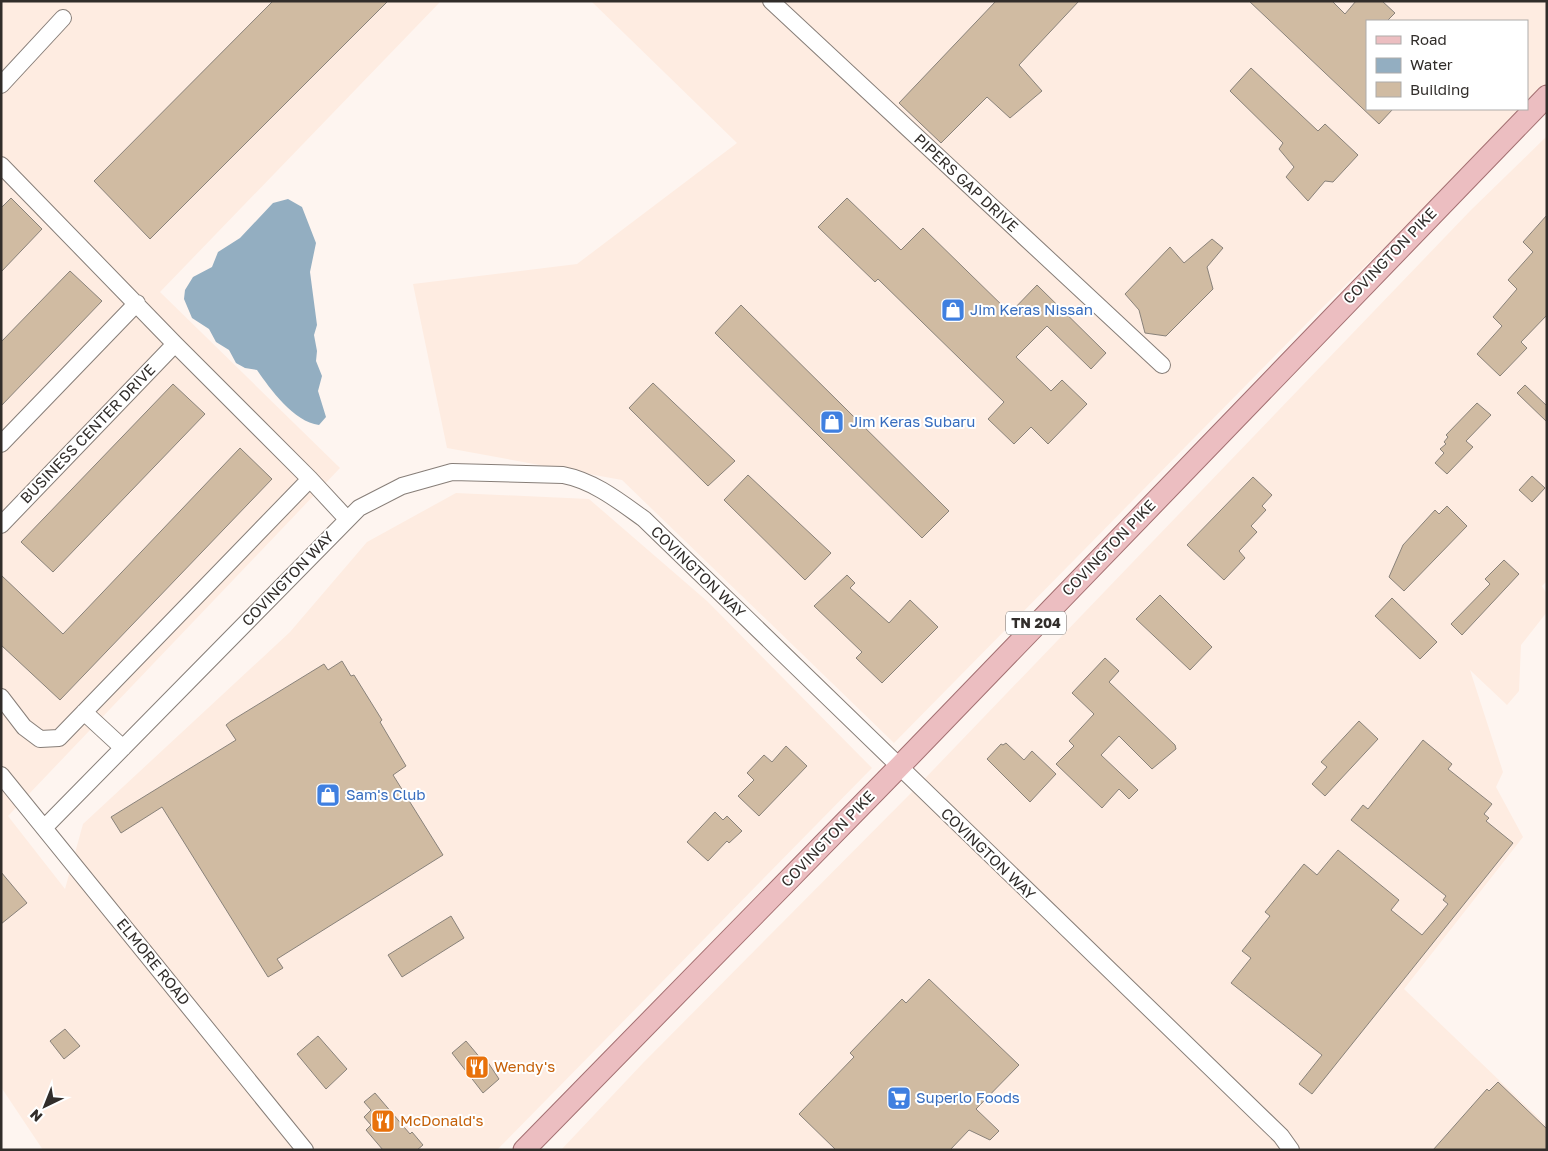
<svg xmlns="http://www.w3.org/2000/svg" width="1548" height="1151" font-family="'Golos Text',sans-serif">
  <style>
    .built { fill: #feece1 }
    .water { fill: #93aec1 }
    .building { fill: #d0bba2; stroke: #89827a }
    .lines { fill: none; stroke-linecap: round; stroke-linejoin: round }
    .minor-casing { stroke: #877e78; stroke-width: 18 }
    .major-casing { stroke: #a36f71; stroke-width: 23 }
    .minor { stroke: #fff; stroke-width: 16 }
    .major { stroke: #ecbec1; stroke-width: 21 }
    .labels { text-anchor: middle; stroke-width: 4; stroke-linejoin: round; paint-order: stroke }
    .shield { fill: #fff; stroke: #6f6c6a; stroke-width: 1 }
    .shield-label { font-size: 14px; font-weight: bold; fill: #312d2a }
    .street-label { font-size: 15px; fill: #312d2a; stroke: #fff }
    .shop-label { font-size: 15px; fill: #366cbe; stroke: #fff; text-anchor: start }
    .food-label { font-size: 15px; fill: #c56008; stroke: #fff; text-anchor: start }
  </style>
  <rect width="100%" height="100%" fill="#fef5f0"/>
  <path class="built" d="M1,1H441L160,292L340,468L8,816L65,889L83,824L290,632L367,542L456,493L589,499L707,601L872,768L497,1150H43L1,1087Z
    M591,1H1547V88L1527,108V21H1367V109H1526L1320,310L894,743L622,480L447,448L413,284L577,264L737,143Z
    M1547,136V581L1542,586L1547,594V612L1521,645L1519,691L1507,705L1470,670L1503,772L1496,787L1523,837L1404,989L1547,1126V1150H561L643,1063L910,794L1471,210Z"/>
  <path class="water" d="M288,199L302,207L316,243L310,272L317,325L314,335L317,351L316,361L322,376L318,391L326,417L319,425C294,422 270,389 257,370L245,368L236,363L229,350L216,342L209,329L192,318L184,299L185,290L193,277L212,267L218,252L240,238L273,203Z"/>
  <path class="building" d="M273,1H388L150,239L94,181Z
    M996,1H1079L1019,65L1042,91L1010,118L987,97L941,143L899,103Z
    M1249,1H1332L1345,14L1356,1H1382L1395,13L1387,21H1367V109H1393L1379,124Z
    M1251,68L1318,131L1325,124L1358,155L1333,182L1325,181L1308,201L1286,177L1294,167L1279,149L1283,143L1230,91Z
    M11,198L42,229L1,272V208Z
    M847,198L901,250L923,228L1010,313L1037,285L1106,353L1091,369L1047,326L1016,357L1051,391L1062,380L1087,404L1048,444L1031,427L1014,444L988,419L1004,402L878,279L875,282L818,227Z
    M1547,215V315L1521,342L1527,348L1500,376L1477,354L1502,326L1493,317L1517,289L1508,280L1533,252L1523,242Z
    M1212,239L1223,248L1207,267L1213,289L1166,336L1145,333L1139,310L1125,294L1170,247L1184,263Z
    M70,271L102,301L1,406V342Z
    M741,305L949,511L922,538L715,333Z
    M653,383L735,461L708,486L629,408Z
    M173,384L205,414L53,572L21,542Z
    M1525,385L1547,406V422L1517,393Z
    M1477,403L1491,415L1466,441L1473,447L1447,474L1435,463L1444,453L1440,449L1446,444L1444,442L1448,437L1446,435Z
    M240,448L272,479L60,700L1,645V575L63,634Z
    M748,475L831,553L805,580L724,500Z
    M1532,476L1545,488L1532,502L1519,490Z
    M1253,477L1272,495L1262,506L1266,510L1251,526L1257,532L1239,551L1245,558L1224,580L1187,545Z
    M1447,506L1467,526L1404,591L1389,577L1403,545L1435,510L1439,514Z
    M1504,560L1519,574L1462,635L1451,624L1490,584L1485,579Z
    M847,575L855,583L850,588L889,623L910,600L938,627L882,683L856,658L862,652L814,606Z
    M1160,595L1212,647L1190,670L1136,619Z
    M1392,598L1437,642L1420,659L1375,616Z
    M1105,658L1119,671L1109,682L1175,745L1176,749L1152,769L1119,736L1101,755L1138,790L1129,799L1119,789L1102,808L1056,764L1074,746L1069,741L1094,714L1072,693Z
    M342,661L351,676L354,675L382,720L380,722L406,766L393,775L443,855L277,959L283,968L268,977L162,807L121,833L111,817L236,740L226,725L231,721L324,664L328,670Z
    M1359,721L1378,739L1325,796L1312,784L1327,767L1321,762Z
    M1423,740L1452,764L1448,769L1492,804L1484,814L1489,818L1486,821L1513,843L1312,1094L1299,1084L1322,1055L1231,983L1251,958L1242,951L1270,916L1265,912L1304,864L1317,875L1338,850L1399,900L1391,910L1422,935L1434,921L1448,904L1443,900L1446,896L1351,820L1363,805L1368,809Z
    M1006,743L1024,760L1032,751L1056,774L1030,802L987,759L1001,744L1003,745Z
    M786,746L807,766L759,816L738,796L754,780L747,773L764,755L772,762Z
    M715,812L723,820L727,816L742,831L729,843L727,841L708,861L687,842Z
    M1,872L27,903L1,924Z
    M451,916L464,938L402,977L388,955Z
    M929,979L1019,1065L976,1109L999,1131L990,1140L969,1130L950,1150H836L799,1114L854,1057L850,1053L902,999L906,1003Z
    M65,1029L80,1046L64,1059L50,1041Z
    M318,1036L347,1069L326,1089L297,1054Z
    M466,1041L482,1060L485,1058L499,1079L483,1093L452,1053Z
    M1498,1082L1547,1129V1150H1433L1487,1089L1489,1091Z
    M375,1093L410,1134L412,1132L423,1145L417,1150H383L366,1130L371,1125L364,1117L371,1110L364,1102Z"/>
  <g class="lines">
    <g class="minor-casing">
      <path id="minor" d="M771,1L1162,365
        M1,85L63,18
        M1,165L175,344L310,479L347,519
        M1,444L137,303
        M1,525L175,344
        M1,697L24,727L40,739L59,738L310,479
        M84,712L123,748
        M1,775L305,1150
        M44,828L359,508L402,486L452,472L563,475C594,481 619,501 644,519L1281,1136L1291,1150"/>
    </g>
    <g class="major-casing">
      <path id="major" d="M524,1150L898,768L1547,96"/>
    </g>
    <use href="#minor" class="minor"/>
    <use href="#major" class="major"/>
  </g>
  <defs>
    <g id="shop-square" transform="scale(1.25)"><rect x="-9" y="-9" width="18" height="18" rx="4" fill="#3f7fe0" stroke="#fff"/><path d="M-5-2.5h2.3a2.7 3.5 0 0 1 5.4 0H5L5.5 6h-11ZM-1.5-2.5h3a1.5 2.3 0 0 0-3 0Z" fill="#fff"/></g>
    <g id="restaurant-square" transform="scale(1.25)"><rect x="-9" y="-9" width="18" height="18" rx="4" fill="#e8710a" stroke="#fff"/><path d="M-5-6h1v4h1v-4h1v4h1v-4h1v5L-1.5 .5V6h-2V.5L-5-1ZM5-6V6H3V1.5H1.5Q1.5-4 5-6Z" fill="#fff"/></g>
    <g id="supermarket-square" transform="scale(1.25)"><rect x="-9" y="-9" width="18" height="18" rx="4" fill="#3f7fe0" stroke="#fff"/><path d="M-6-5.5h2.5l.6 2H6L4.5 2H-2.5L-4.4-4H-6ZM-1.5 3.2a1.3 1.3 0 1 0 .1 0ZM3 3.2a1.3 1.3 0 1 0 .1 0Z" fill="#fff"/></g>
  </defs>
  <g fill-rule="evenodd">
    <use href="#shop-square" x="953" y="310"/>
    <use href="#shop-square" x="832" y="422"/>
    <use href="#shop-square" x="328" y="795"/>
    <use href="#restaurant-square" x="477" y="1067"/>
    <use href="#supermarket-square" x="899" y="1098"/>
    <use href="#restaurant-square" x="383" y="1121"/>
  </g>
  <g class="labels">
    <rect class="shield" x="1006" y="611.5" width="60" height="23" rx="4"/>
    <g class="shield-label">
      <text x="1036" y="628">TN 204</text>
    </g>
    <g class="street-label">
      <text transform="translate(966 183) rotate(43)" y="5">PIPERS GAP DRIVE</text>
      <text transform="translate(1390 256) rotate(-46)" y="5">COVINGTON PIKE</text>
      <text transform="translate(88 434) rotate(-46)" y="5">BUSINESS CENTER DRIVE</text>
      <text transform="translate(1109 548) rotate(-46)" y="5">COVINGTON PIKE</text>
      <text transform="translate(698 572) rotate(44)" y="5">COVINGTON WAY</text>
      <text transform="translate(288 579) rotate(-46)" y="5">COVINGTON WAY</text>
      <text transform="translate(828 839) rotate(-46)" y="5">COVINGTON PIKE</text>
      <text transform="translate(988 854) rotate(44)" y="5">COVINGTON WAY</text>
      <text transform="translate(153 962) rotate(51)" y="5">ELMORE ROAD</text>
    </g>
    <g class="shop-label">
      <text x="970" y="315">Jim Keras Nissan</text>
      <text x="850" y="427">Jim Keras Subaru</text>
      <text x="346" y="800">Sam's Club</text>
      <text x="916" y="1103">Superlo Foods</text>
    </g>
    <g class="food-label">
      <text x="494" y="1072">Wendy's</text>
      <text x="400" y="1126">McDonald's</text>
    </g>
  </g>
  <rect width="1548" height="1151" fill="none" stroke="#312d2a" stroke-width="5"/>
  <rect x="1366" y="20" width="162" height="90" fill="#ffffff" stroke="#adabaa"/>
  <rect x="1376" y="36" width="25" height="8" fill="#ecbec1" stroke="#adabaa"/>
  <text x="1410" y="45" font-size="15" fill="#312d2a">Road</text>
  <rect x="1376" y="58" width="25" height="15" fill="#93aec1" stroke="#adabaa"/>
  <text x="1410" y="70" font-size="15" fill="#312d2a">Water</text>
  <rect x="1376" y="82" width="25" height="15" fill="#d0bba2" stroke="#adabaa"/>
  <text x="1410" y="95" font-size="15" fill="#312d2a">Building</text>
  <g transform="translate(45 1106) rotate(223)" stroke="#ffffff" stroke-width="4" paint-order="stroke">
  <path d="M0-4L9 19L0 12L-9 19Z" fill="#312d2a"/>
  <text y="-8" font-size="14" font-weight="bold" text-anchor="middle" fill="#312d2a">N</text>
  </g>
</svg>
